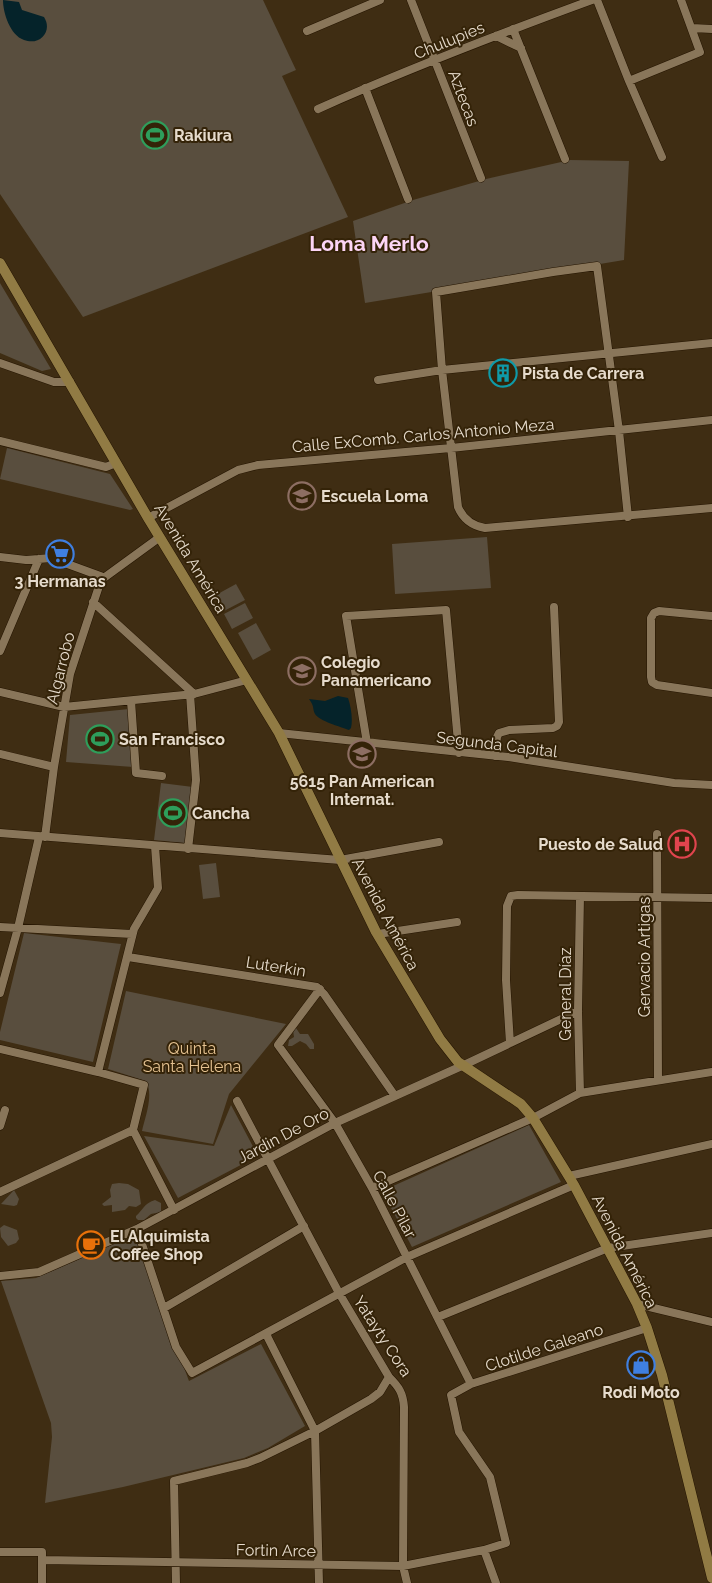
<svg xmlns="http://www.w3.org/2000/svg" width="712" height="1583" font-family="Raleway,sans-serif">
  <style>
    .green { fill: #594e3e }
    .water { fill: #05232a }
    .lines { fill: none; stroke-linecap: round; stroke-linejoin: round }
    .minor-casing { stroke: #251500; stroke-width: 9 }
    .major-casing { stroke: #251500; stroke-width: 11 }
    .minor { stroke: #89765a; stroke-width: 8 }
    .major { stroke: #917b44; stroke-width: 10 }
    .labels { text-anchor: middle; stroke-width: 4; stroke-linejoin: round; paint-order: stroke }
    .street-label { font-size: 16px; fill: #e6dbcc; stroke: #342308 }
    .poi-label { font-size: 16px; font-weight: bold; fill: #e6dbcc; stroke: #342308; text-anchor: start }
    .park-label { font-size: 16px; fill: #e5c291; stroke: #342308 }
    .district-label { font-size: 21px; font-weight: bold; fill: #fcd5f6; stroke: #342308 }
  </style>
  <rect width="100%" height="100%" fill="#3f2d13"/>
  <path class="green" d="M0,0H263L296,70L282,76L348,217L83,317L0,194Z
    M570,160L629,161L624,260L365,303L353,221L413,200L486,179Z
    M0,283L51,369L42,371L0,353Z
    M7,448L110,474L133,509L130,510L0,479Z
    M487,537L491,588L395,594L392,544Z
    M236,584L245,600L222,612L214,596Z
    M245,603L253,618L232,629L224,614Z
    M256,623L271,650L253,660L238,633Z
    M129,709L133,767L66,762L70,715Z
    M161,783L193,787L186,843L154,840Z
    M216,863L220,897L203,899L199,865Z
    M24,933L121,944L93,1062L0,1040V1032Z
    M126,991L286,1024L229,1094L213,1144L142,1131C145,1117 154,1095 146,1081L108,1069Z
    M296,1028L300,1034H308L314,1044V1049H310L306,1044L300,1041L292,1046H288L289,1040L294,1037L293,1030Z
    M231,1105L258,1156L178,1198L144,1136L214,1146Z
    M529,1125L561,1182L412,1247L382,1191Z
    M119,1183L128,1184L139,1190L141,1204L136,1207L129,1206L125,1210L112,1212V1205L104,1206L102,1204L111,1197L110,1190L112,1184Z
    M14,1190L19,1199L17,1205L14,1206L1,1204Z
    M155,1200L161,1203V1212L151,1214L144,1220H138L136,1218V1216C144,1209 143,1204 155,1200Z
    M4,1225L17,1230L19,1239L16,1243L8,1246L1,1237L0,1228Z
    M135,1235L189,1381L261,1344L305,1426L268,1448L244,1458L123,1487L45,1503L52,1437L51,1423L1,1281L36,1278Z"/>
  <path class="water" d="M3,0L19,2L22,10L44,17C53,31 40,46 24,40C10,35 3,13 3,0Z
    M338,696L348,698C351,707 353,719 351,728L349,730C341,727 319,721 315,714C312,708 315,707 309,699L325,701Z"/>
  <g class="lines">
    <g class="minor-casing">
      <path id="minor" d="M411,0L481,178
        M597,0L629,81L662,157
        M692,28L712,29
        M513,29L565,159
        M307,31L380,0
        M496,36L521,48
        M629,81L700,52L681,0
        M365,88L408,199
        M318,109C408,69 499,34 592,0
        M0,363L54,382H70
        M378,380L442,370L712,343
        M0,441L106,467L116,463
        M628,517L619,431L597,266L553,272L436,292L442,370L458,507C463,519 473,526 485,528L712,508
        M148,518L238,470L258,465L451,448L712,420
        M0,557L26,560L51,558L103,577
        M93,602L194,694
        M712,616L659,611L654,613L651,618V677L652,682L657,685L712,693
        M0,651L39,559
        M0,692L64,707L194,694L247,680
        M131,701L136,773L162,776
        M279,733L508,757L674,783L712,785
        M367,743L346,616L446,610L459,753
        M0,754L54,767
        M495,756L497,737L499,733L509,730L553,728L557,726L559,722L554,607
        M0,833L340,860L439,842
        M657,834L658,1080
        M45,837L54,767L70,674L101,580L160,537
        M188,849L196,780L190,694
        M580,896L578,1011L580,1093
        M0,927L132,934
        M378,934L457,922
        M128,957L317,987L324,994L395,1096
        M320,989L278,1045L335,1123L372,1188L471,1384
        M0,993L18,928L39,837
        M510,1043L506,980L507,906L511,896L518,895L712,898
        M0,1049L98,1072L144,1085L133,1130L174,1210
        M98,1072L134,929L158,888L155,846
        M237,1101L339,1293L389,1377C399,1387 403,1393 404,1407L403,1566L407,1583
        M0,1126L5,1110
        M569,1176L712,1144
        M372,1188L533,1118L580,1093L712,1072
        M0,1192L133,1130
        M137,1229L176,1347L192,1373L407,1257L574,1185
        M0,1276L39,1272L137,1229L335,1123L464,1065L578,1011
        M637,1304L712,1322
        M164,1308L304,1226
        M438,1317L608,1248L712,1233
        M266,1334L315,1431L319,1583
        M484,1550L496,1583
        M0,1552H42V1583
        M43,1560L403,1566L484,1550L506,1543L490,1477L459,1432L451,1395L471,1384L647,1328
        M176,1583L174,1481L247,1463L260,1458L315,1431L371,1399L380,1392L389,1377"/>
    </g>
    <g class="major-casing">
      <path id="major" d="M0,263L148,518L279,733L376,932L440,1039L458,1062L521,1104L533,1118L574,1185L637,1304L647,1328L662,1375L712,1578"/>
    </g>
    <use href="#minor" class="minor"/>
    <use href="#major" class="major"/>
  </g>
  <defs>
    <g id="stadium-ring" transform="scale(1.4375)"><circle r="9.5" fill="#342308" stroke="#2e9e5b" stroke-width="1.5"/><path d="M0-5a6.5 5 0 1 0 0 10a6.5 5 0 1 0 0-10ZM-3.5-1.8h7v3.6h-7Z" fill="#2e9e5b"/></g>
    <g id="building-ring" transform="scale(1.4375)"><circle r="9.5" fill="#342308" stroke="#0f9aa8" stroke-width="1.5"/><path d="M-4-6H4V6H1V3H-1V6H-4ZM-2.5-4.3h1.7v1.8h-1.7ZM.8-4.3h1.7v1.8H.8ZM-2.5-1h1.7V.8h-1.7ZM.8-1h1.7V.8H.8Z" fill="#0f9aa8"/></g>
    <g id="school-ring" transform="scale(1.4375)"><circle r="9.5" fill="#342308" stroke="#8d6e63" stroke-width="1.5"/><path d="M0-5L7-2L0 1L-7-2ZM-4 1L0 2.5L4 1V4Q0 6-4 4Z" fill="#8d6e63"/></g>
    <g id="supermarket-ring" transform="scale(1.4375)"><circle r="9.5" fill="#342308" stroke="#3f7fe0" stroke-width="1.5"/><path d="M-6-5.5h2.5l.6 2H6L4.5 2H-2.5L-4.4-4H-6ZM-1.5 3.2a1.3 1.3 0 1 0 .1 0ZM3 3.2a1.3 1.3 0 1 0 .1 0Z" fill="#3f7fe0"/></g>
    <g id="hospital-ring" transform="scale(1.4375)"><circle r="9.5" fill="#342308" stroke="#e0444e" stroke-width="1.5"/><path d="M-5-5h3v3.5h4V-5h3V5h-3V1.5h-4V5h-3Z" fill="#e0444e"/></g>
    <g id="cafe-ring" transform="scale(1.4375)"><circle r="9.5" fill="#342308" stroke="#e8710a" stroke-width="1.5"/><path d="M-5.5-4.5H6V0H3Q3 3.5 0 3.5H-2.5Q-5.5 3.5-5.5 0ZM3-3.2v2h1.7v-2ZM-6 4.5H4V6H-6Z" fill="#e8710a"/></g>
    <g id="shop-ring" transform="scale(1.4375)"><circle r="9.5" fill="#342308" stroke="#3f7fe0" stroke-width="1.5"/><path d="M-5-2.5h2.3a2.7 3.5 0 0 1 5.4 0H5L5.5 6h-11ZM-1.5-2.5h3a1.5 2.3 0 0 0-3 0Z" fill="#3f7fe0"/></g>
  </defs>
  <g fill-rule="evenodd">
    <use href="#stadium-ring" x="155" y="135"/>
    <use href="#building-ring" x="503" y="373"/>
    <use href="#school-ring" x="302" y="496"/>
    <use href="#supermarket-ring" x="60" y="554"/>
    <use href="#school-ring" x="302" y="671"/>
    <use href="#stadium-ring" x="100" y="739"/>
    <use href="#school-ring" x="362" y="754"/>
    <use href="#stadium-ring" x="173" y="813"/>
    <use href="#hospital-ring" x="682" y="844"/>
    <use href="#cafe-ring" x="91" y="1245"/>
    <use href="#shop-ring" x="641" y="1365"/>
  </g>
  <g class="labels">
    <g class="street-label">
      <text transform="translate(449 40) rotate(-22)" y="6">Chulupies</text>
      <text transform="translate(464 98) rotate(69)" y="6">Aztecas</text>
      <text transform="translate(423 435) rotate(-5)" y="6">Calle ExComb. Carlos Antonio Meza</text>
      <text transform="translate(191 558) rotate(59)" y="6">Avenida América</text>
      <text transform="translate(60 668) rotate(-76)" y="6">Algarrobo</text>
      <text transform="translate(497 744) rotate(7)" y="6">Segunda Capital</text>
      <text transform="translate(386 914) rotate(62)" y="6">Avenida América</text>
      <text transform="translate(644 957) rotate(-90)" y="6">Gervacio Artigas</text>
      <text transform="translate(276 966) rotate(9)" y="6">Luterkin</text>
      <text transform="translate(565 994) rotate(-90)" y="6">General Díaz</text>
      <text transform="translate(283 1135) rotate(-28)" y="6">Jardin De Oro</text>
      <text transform="translate(395 1204) rotate(62)" y="6">Calle Pilar</text>
      <text transform="translate(625 1251) rotate(63)" y="6">Avenida América</text>
      <text transform="translate(383 1336) rotate(57)" y="6">Yatayty Cora</text>
      <text transform="translate(544 1347) rotate(-18)" y="6">Clotilde Galeano</text>
      <text transform="translate(276 1550) rotate(1)" y="6">Fortin Arce</text>
    </g>
    <g class="poi-label">
      <text x="174" y="141">Rakiura</text>
      <text x="522" y="379">Pista de Carrera</text>
      <text x="321" y="502">Escuela Loma</text>
      <text x="60" y="587" text-anchor="middle">3 Hermanas</text>
      <text x="321" y="668">Colegio<tspan x="321" dy="18">Panamericano</tspan></text>
      <text x="119" y="745">San Francisco</text>
      <text x="362" y="787" text-anchor="middle">5615 Pan American<tspan x="362" dy="18">Internat.</tspan></text>
      <text x="192" y="819">Cancha</text>
      <text x="663" y="850" text-anchor="end">Puesto de Salud</text>
      <text x="110" y="1242">El Alquimista<tspan x="110" dy="18">Coffee Shop</tspan></text>
      <text x="641" y="1398" text-anchor="middle">Rodi Moto</text>
    </g>
    <g class="park-label">
      <text x="192" y="1054">Quinta<tspan x="192" dy="18">Santa Helena</tspan></text>
    </g>
    <g class="district-label">
      <text x="369" y="251">Loma Merlo</text>
    </g>
  </g>
</svg>
